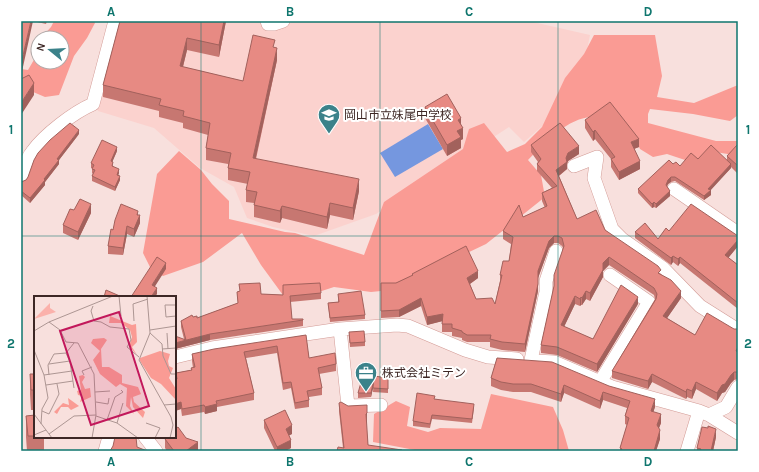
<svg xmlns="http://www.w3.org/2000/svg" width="759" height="472" font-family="Karla,'Noto Sans JP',sans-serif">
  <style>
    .built { fill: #fbd2ce }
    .forest { fill: #fa9b94 }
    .water { fill: #7597df }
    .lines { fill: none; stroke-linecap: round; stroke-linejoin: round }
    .minor-casing { stroke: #d39b96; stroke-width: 14 }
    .minor { stroke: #fff; stroke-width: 13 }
    .wall { fill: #c77771 }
    .shaded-wall { fill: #a2615c }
    .building { fill: #e78a83; stroke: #a2615c }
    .grid { fill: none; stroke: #0f766e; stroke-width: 1; stroke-opacity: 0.55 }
    .labels { text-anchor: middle; stroke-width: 4; stroke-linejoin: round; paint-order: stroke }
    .poi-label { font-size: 12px; fill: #3d2725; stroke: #fff; text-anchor: start }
    .inset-road { fill: none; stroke: #ad9693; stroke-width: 1 }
    .view { fill: #c2185b; fill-opacity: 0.15; stroke: #c2185b; stroke-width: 2 }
    .inset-edge { fill: none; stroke: #3d2725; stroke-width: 2 }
    .neatline { fill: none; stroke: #0f766e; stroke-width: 1.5 }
    .grid-label { font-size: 13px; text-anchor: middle; font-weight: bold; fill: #0f766e }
  </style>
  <rect width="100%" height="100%" fill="#f8e0dd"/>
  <path class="built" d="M118,21H262L277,28L295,21H533V22L590,35L578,95L524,142L509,127L376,214L314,236L273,227L247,218L234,187L200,168L154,128L98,111L97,107Z"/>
  <path class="forest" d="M54,21H94L95,23L87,38L74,56L59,95L45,97L26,89L21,85V69L28,70L35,58L38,47V62H62V38H41L51,27Z
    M594,35H655L662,76L657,97L694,103L738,85V115L730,121L693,114L650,109L648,114V123L716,141H738V153L734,155L715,152L711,160L688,161L667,154L653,157L640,149L632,131C624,127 603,117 594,117C569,116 545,143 528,160L541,175L545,197L486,244L444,264L411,288L371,292L334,287L288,302L261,265L242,233L203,262L163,276L151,269L143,253L157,174L179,151L201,170L212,184L229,201V219L285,232L295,233L364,255L384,202L463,149L469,129L484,123L507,152L525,144L542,127L565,78L584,54Z
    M491,394L553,407L563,430L569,451H420L373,442L374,414L396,401L410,407L407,426L428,432L440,428L481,429Z"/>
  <path class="water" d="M428,124L443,149L395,177L380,153Z"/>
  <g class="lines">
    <g class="minor-casing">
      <path id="minor" d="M267,21L268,24H274L283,21
        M574,166L597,157L594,178L612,229L622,239L663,268L700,306L738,330
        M21,178C24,169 26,159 32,152C44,135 74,112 93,104L115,21
        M674,189L738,233
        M340,329L348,406L381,405
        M175,357L212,348L340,329L397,325L408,326L465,350L488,357L517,359
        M531,360L546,292V281L556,251
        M536,361L554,362L612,387L699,411L709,415L738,433
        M600,382L649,302L610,275
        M709,415L726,407L738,387
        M145,437L156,451
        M105,451L109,437
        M687,451L699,411"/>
    </g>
    <use href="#minor" class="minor"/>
  </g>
  <path class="wall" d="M21,21H47L46,24L33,21Z
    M120,21H226L219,57L187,50L183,67L243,81L275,48L277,60L256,159L359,191L353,220L330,215L327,229L282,218L280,223L254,217V203L246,202V190L248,184L228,180V164L206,160V148L208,135L183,128V123L159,117V111L103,97V85Z
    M425,107L461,124L463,139L461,140V148L447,156L425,118Z
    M585,120L639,147L634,149L640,169L619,180L611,167V159L595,139L593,141L585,128Z
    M79,134L59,160V164L45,182V185L30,203L21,195V182L26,180Z
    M531,145L579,154L568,161L567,164V169L559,176L577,219L605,230L661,274L681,298L667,318L695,335L734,329H738V379L734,380L731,383L725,392L722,393L717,401L696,389L692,399L687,397L686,399L652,382L648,389L612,378V371L655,299L654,295L609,265L603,271V277L590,301L586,299L582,305H581L580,306L575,304L564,327L593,339L638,304L597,372L557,355L541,353V345L563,248L562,246L558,243H554L549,248L538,278V291L525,352L502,350L490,347V342H467L462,340V338L452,336V332H442V321L427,325L421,306L399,317L381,318V283H396L412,276V274L478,278L470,284L476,299L495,304L500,281V275L509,261L511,244L503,239V231L523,217L545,208L542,201V193L552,188L537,171V164L538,162L531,152Z
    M738,146V174L731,167V168L710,190L711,195L704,200L675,181L671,182L668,184L667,186L670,196L656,208L654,207L652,208L638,193V189L673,164L680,166L698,159L727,160V156Z
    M117,151L112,162L113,166L119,173L118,175L120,180L115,191L92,181V176L93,174L92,173V168H91V163Z
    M74,210L91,213L78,240L63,233V225Z
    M138,215L140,223L134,237L127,234L123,255L108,254V246L113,230Z
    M669,231L738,236V246L728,258L738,265V309L680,263L678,266L673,262L671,265L635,238V232L658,239Z
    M239,284L261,294L283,295V285L321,293V299L290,302L292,319L303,320V326L210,340L175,349L184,339L181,327V321L193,317L197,318L238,303L237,292L240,291Z
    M338,294L365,315V319L330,322L328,303L338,302Z
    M349,332L365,342V346L350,347Z
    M306,335L309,358L336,364V371L319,374L322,388V395L309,397V407L295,409L291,388L283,390L277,353L246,358L254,393V400L217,407V411L205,414L204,412L182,416L181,409L175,411L176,373L191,370V368H193L192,361V354Z
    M497,358L655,407L653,412L661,423L659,428L660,439L656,451H620V448L627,425L625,424V416L627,408L603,400L600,409L564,393L561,402L531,392H513L501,390L491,386V378Z
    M30,374H35V410H31L30,394Z
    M374,376L388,378V393L373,392Z
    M373,388L371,397L358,398V393Z
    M435,399L474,408L472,423L432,419L430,428L413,426V421Z
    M339,403L367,421L366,422L368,445L343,448L339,411Z
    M35,415V437H44V451H27L26,437V416Z
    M264,420L292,434L289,435L291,448L285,451H275L264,428Z
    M97,437H101L100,439H97Z
    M716,437L713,451H697V448Z
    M186,438L198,450L197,451H167L165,448V439Z"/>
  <path class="shaded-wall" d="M31,21H33L21,76V64Z
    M224,21H226L219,57V45Z
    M187,38V50L180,78V66Z
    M277,48V60L253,170V158Z
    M34,83V95L21,115V103Z
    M461,118V129L463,128V139L461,140V148L447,156V145L458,120Z
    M79,130V134L59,160V164L45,182V185L30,203V198L57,159Z
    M595,130V139L593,141V132Z
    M639,139V147L631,150V142Z
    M579,146V154L568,161L567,164V169L556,178V170L566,158L568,153Z
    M117,147V151L111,165V161Z
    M640,161V169L619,180V172Z
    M731,164V168L710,191L711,190V195L704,200V196L708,189Z
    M119,169V173L117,179V175Z
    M120,176V180L115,191V187Z
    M671,177V182L668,184L666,189V185L668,180Z
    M359,179V191L353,220V208Z
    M670,191V196L656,208V204Z
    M654,202V207L652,208V204Z
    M330,203V215L327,229V217Z
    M91,204V213L78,240V232Z
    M282,206V218L280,223V211Z
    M138,211V218L140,215V223L134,237V229Z
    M127,226V234L123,255V248Z
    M554,236V243L549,248L538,278V291L525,352V344L538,271L549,241Z
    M738,240V246L725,262V255Z
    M673,256V262L671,265V258Z
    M609,257V265L603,271V277L590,301V293L603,263Z
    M680,257V263L678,266V259Z
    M166,263V269L152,291V285Z
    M478,271V278L467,286V278Z
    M157,288V294L155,297H151Z
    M586,291V299L582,305V298Z
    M681,291V298L663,324V316Z
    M575,296V304L561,333V325Z
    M581,297V305L580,306V299Z
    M638,297V304L597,372V364Z
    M421,298V306L399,317V310Z
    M443,314V321L427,325V317Z
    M210,334V340L175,349V343Z
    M734,372V380L731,383L725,392L722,393L717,401V393L722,385Z
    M652,374V382L648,389V381Z
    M696,382V389L692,399V391Z
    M373,384V388L371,397V393Z
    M564,385V393L561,402V394Z
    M687,389V397L686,399V392Z
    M603,392V400L600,409V401Z
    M655,399V407L651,419V411Z
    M181,402V409L175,411V404Z
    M217,404V411L205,414V407Z
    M367,413V421L366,422V414Z
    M661,414V423L657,433V425Z
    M292,425V434L286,437V429Z
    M716,429V437L713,451H711Z
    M660,430V439L656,451H654Z
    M291,440V448L285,451H277V447Z
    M198,442V450L197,451H186Z"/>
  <path class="building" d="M21,21H31L21,64Z
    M120,21H224L219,45L187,38L180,66L243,81L253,35L275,40L273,47L277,48L253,158L359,179L353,208L330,203L327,217L282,206L280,211L254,205L257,192L246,190L250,172L228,168L231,153L206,148L210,123L183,116L184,111L159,105L161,99L103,85Z
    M29,75L34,83L21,103V79Z
    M447,94L461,118L458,120L463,128L457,131L461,137L447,145L425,107Z
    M610,102L639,139L631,142L640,161L619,172L611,159L615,157L595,130L593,132L585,120Z
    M70,123L79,130L57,159L59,160L44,179L45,180L30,198L21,191V184L22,182H21L26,180L28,177L34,160L38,153L50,140Z
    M560,123L579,146L568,153L566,158L567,162L556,170L577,219L596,210L605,230L658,266L661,270L658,273L671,280L681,291L663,316L695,335L707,313L734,329H738V347L736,351L738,352V372H734L731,375L725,384L722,385L717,393L696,382L692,391L687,389L686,392L652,374L648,381L612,371L656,299L657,294L654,288L609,257L603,263V270L590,293L586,291L582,298L581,297L580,299L575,296L561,325L593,339L621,285L638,297L597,364L557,347L541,345L554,286V275L564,246L562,238L558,236H554L549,241L538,271V284L525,344L502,342L490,339L491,335H467L462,332V331L452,328V324H442L443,314L427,317L421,298L399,310L381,311V283H396L413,275L412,274L466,246L478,271L467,278L476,299L492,298L495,304L502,275H500L503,261H509L513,237L503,231L519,205L523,217L547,206L542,193L557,186L537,164L541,159L531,145Z
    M102,140L117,147L111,161L113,162L112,166L119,169L117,175L120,176L115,187L92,176L95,170L92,169L94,165L91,163Z
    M711,145L731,164L708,189L711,190L704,196L675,177H671L668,180L666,185L670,191L656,204L654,202L652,204L638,189L669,160L673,164L676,162L680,166L691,153L698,159Z
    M737,145L738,146V166L727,156Z
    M80,199L91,204L78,232L63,225L70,209L74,210Z
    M121,204L138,211L137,215H140L134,229L127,226L123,248L108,246L111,229L113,230L115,220Z
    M691,204L738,236V240L725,255L738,265V303L680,257L678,259L673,256L671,258L635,232L645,223L658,239L666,228L669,231Z
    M157,257L166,263L152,285L157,288L151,297H131Z
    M260,283L261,294L283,295V285L320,283L321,293L290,296L292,319H303V320L210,334L175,343V336L186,340L181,321L192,315L193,317L197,316V318L238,303L237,292L240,291L239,284Z
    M106,290L122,297H104Z
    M361,291L365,315L330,318L328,303L339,302L338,294Z
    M364,331L365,342L350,343L349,332Z
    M306,335L309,358L335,353L336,364L318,368L322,388L307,391L309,400L295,403L291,382L283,383L277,346L244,352L254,393L216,401L217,404L205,407L204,405L182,409L181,402L175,404V380L177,379L176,373L192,370L191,368L195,367L192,354L214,349Z
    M497,358L552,362L609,386L655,399L651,411L661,414L657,425L660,430L654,451H621L622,449L620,448L629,418L625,416L630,401L603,392L600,401L564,385L561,394L531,384H513L501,382L491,378Z
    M30,374H35V390H31Z
    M374,376L388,378V389L373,388Z
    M362,379H364V382L373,384L371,393H358Z
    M417,393L435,396L434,399L474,404L472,419L432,415L430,424L413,421Z
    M341,402L348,406L367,405V413L366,414L368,445L402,450V451H337L338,447L344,448L339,403Z
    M285,410L292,425L286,429L291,440L277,447L264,420Z
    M35,415V436H28L26,416Z
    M708,426L716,429L711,451H700L701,449L697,448L702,427L708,428Z
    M178,427L186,438L198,442L186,451H174L165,439L167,437H175V429Z
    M115,437H136L137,447L147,451H110L113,446Z"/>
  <path class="grid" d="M201,21V451M380,21V451M558,21V451M21,236H738"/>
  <defs>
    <g id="school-pin" transform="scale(1.15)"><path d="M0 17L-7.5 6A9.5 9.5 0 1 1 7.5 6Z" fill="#3b828a" stroke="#fff"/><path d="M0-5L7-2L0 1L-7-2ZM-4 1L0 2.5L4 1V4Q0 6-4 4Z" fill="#fff"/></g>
    <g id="office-pin" transform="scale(1.15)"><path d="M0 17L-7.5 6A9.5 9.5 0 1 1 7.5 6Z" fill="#3b828a" stroke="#fff"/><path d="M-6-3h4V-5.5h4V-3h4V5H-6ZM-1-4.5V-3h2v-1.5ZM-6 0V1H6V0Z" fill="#fff"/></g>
  </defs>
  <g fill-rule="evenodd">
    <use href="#school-pin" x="329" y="115"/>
    <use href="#office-pin" x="366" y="373"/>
  </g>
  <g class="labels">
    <g class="poi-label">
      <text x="344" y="119">岡山市立妹尾中学校</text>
      <text x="382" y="377">株式会社ミテン</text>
    </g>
  </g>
  <g transform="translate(34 296)">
    <rect width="142" height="142" fill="#f8e0dd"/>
    <path d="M16,7V12L22,16L0,23Z" fill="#fbb1ab"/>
    <path d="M76,20L98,29L102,28L103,46L98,51L103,59L95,50L98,41L96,34L87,27H75ZM70,42L73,44L67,53L68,71H75L88,79V87L104,91L107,98L99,101L100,106L111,116L109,122L99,111L97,101L96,110L100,118L92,110L93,92L86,88L82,91L66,78L59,64L66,55L57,47L59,43ZM126,55L136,58L134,65L135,70L139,72L135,82L142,93V104L127,88L117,82L106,65V62ZM49,79L51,81L48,86L51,93L56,92L57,101L46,106L48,100L44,99L43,95L47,94L45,80ZM34,102L45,110L37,114L34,111H27L23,118L20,116L29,107L35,109Z" fill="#fa9b94"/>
    <path class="inset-road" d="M85,0L87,20M113,0L116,37L105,64L137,121L139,129L136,142M142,9H131L132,21L142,20M59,10L57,15L60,25L67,26L76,31L95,33L97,44L93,51L105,61M100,25L99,8L114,3M15,26L26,34L32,46L44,47L60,78L62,119L58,142M116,34L142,30M0,35L15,26L79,0M116,37L128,48L129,60L137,78H142M133,37L134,53M128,53L142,52M0,54L10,79L14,102L8,113L7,128M32,57L40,47M15,68L36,65M10,79L38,75M15,79L14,69L20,58L32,57L36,66L40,92M50,79L48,75L58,71M12,89L39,85M61,96L76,95M62,106L74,108L75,102M130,109L142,108M8,115L15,118L25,98L23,88M0,118L18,142M62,120L83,127L104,142M73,124L81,101L89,96L87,94M83,127L89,107M112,127L126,132L121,142M15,138L40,120L62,119M0,139L12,134"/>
    <path class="view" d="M85,16L115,110L57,129L26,35Z"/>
    <rect width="142" height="142" class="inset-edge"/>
  </g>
  <rect width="759" height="472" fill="none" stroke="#ffffff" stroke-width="44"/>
  <g transform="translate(50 50) rotate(288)"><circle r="19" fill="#ffffff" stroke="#b1a9a8"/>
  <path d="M0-3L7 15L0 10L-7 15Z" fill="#3b828a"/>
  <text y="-6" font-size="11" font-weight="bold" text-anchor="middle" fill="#3d2725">N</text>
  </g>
  <rect x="22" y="22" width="715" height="428" class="neatline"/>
  <g class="grid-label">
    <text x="111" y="16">A</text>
    <text x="290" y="16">B</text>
    <text x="469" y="16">C</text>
    <text x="648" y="16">D</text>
    <text x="11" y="134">1</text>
    <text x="748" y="134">1</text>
    <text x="11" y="348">2</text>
    <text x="748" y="348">2</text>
    <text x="111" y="466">A</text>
    <text x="290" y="466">B</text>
    <text x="469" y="466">C</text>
    <text x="648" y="466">D</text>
  </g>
</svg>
